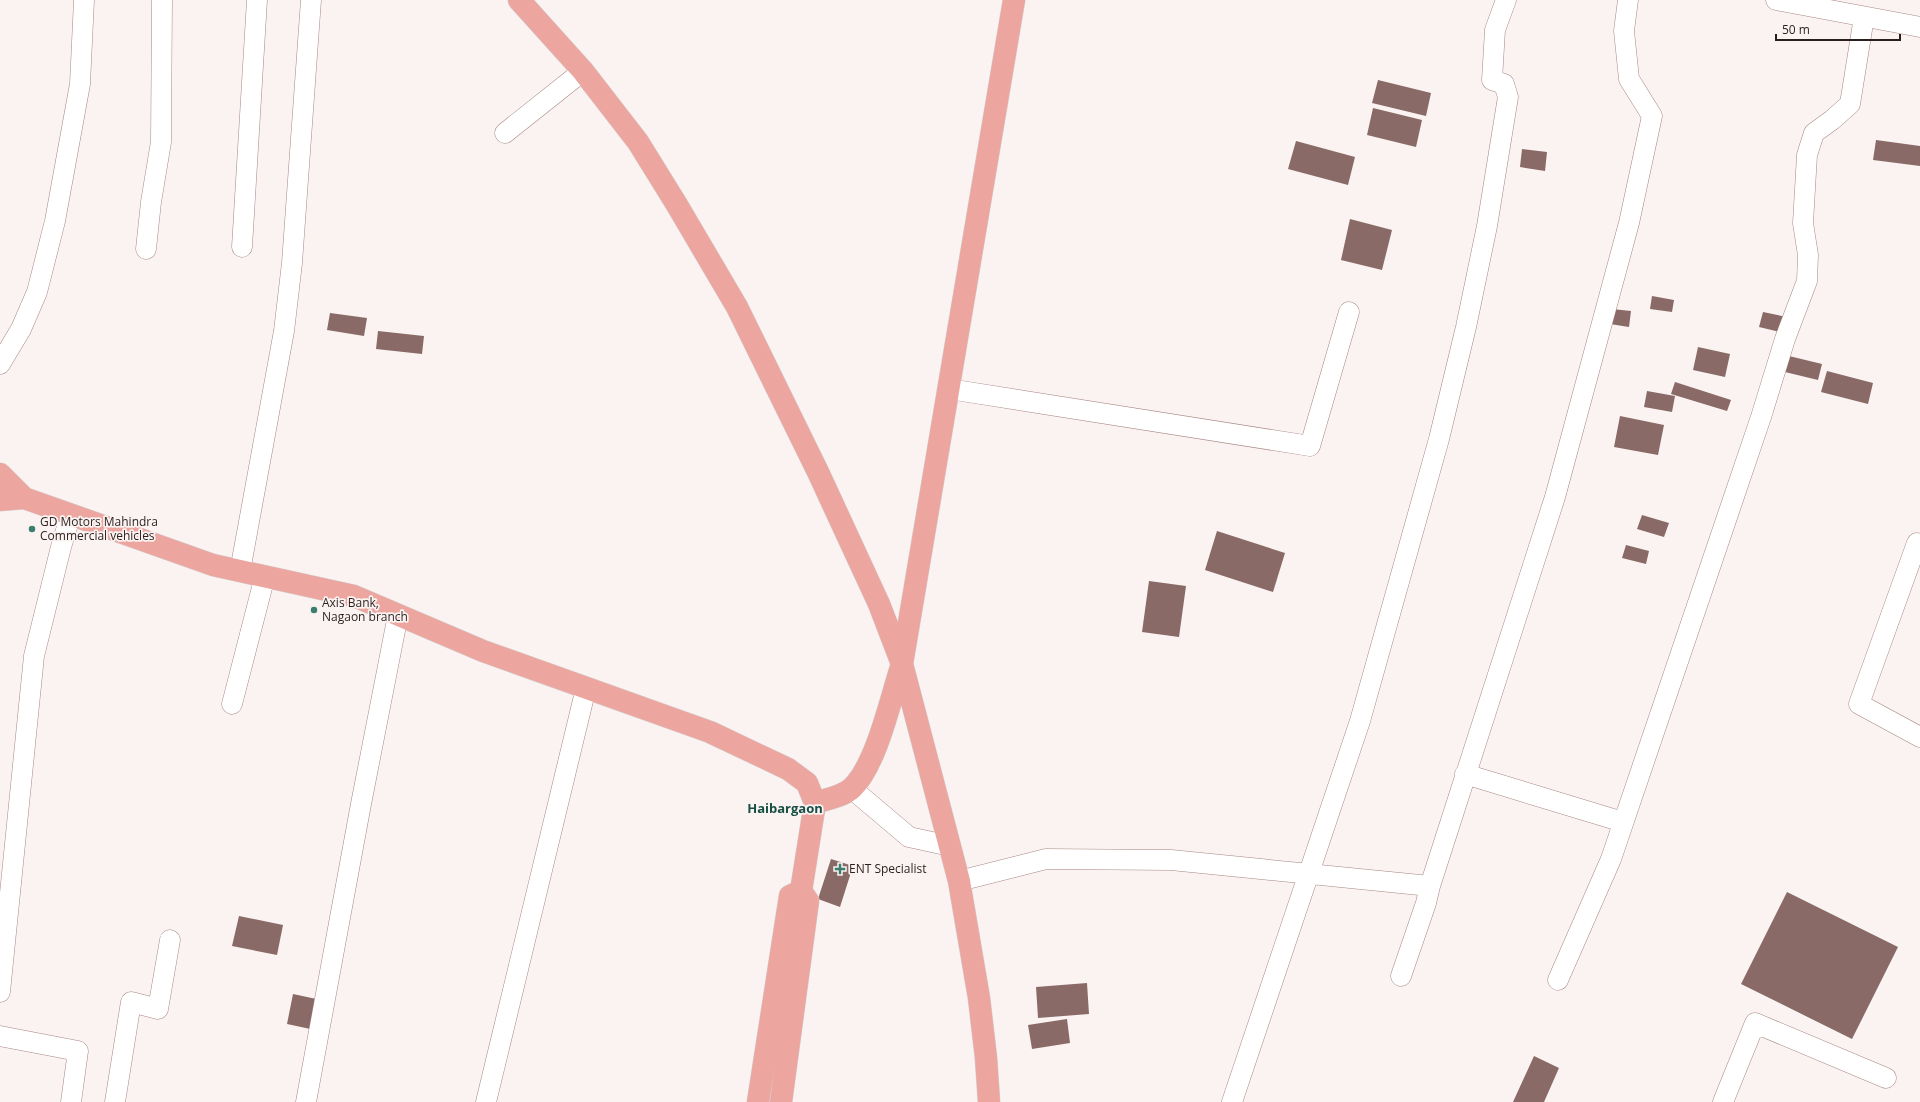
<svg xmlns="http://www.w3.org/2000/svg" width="1920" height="1102" font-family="'Open Sans',sans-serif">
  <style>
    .building { fill: #896a66 }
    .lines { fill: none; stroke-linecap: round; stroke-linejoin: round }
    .minor-casing { stroke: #a88783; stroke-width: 21 }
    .major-casing { stroke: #d5d2d2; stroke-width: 23 }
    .minor { stroke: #fff; stroke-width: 20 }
    .major { stroke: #eca69f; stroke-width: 22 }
    .poi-dot { fill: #3b7e70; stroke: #faf3f2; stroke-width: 1.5 }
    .labels { text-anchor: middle; stroke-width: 3.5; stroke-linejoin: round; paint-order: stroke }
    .poi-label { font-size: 12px; fill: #2b1f1d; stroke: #faf3f2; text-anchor: start }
    .neighbourhood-label { font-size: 13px; font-weight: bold; fill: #164e43; stroke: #faf3f2 }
  </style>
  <rect width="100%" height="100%" fill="#faf3f2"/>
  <path class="building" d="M1378,80L1431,93L1426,116L1372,103Z
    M1373,108L1422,120L1416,147L1367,135Z
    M1876,140L1920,146V166L1873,160Z
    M1296,141L1355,157L1348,185L1288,169Z
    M1522,149L1547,152L1545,171L1520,167Z
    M1350,219L1392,230L1382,270L1341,260Z
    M1652,296L1674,300L1672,312L1650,309Z
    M1612,309L1631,311L1629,327L1610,324Z
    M1763,312L1787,317L1784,333L1759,327Z
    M330,313L367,318L364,336L327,330Z
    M378,331L424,336L422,354L376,349Z
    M1698,347L1730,354L1725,377L1693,370Z
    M1789,356L1822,364L1818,380L1785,372Z
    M1827,371L1873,383L1868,404L1821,392Z
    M1675,382L1731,400L1727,411L1671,394Z
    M1647,391L1675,396L1672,412L1644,407Z
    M1620,416L1664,425L1658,455L1614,447Z
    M1642,515L1669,523L1664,537L1637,529Z
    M1217,531L1285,553L1273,592L1205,570Z
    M1626,545L1649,551L1646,564L1622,558Z
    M1149,581L1186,586L1179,637L1142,632Z
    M831,859L853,866L840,907L818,899Z
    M1787,892L1898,947L1852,1039L1741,984Z
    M239,916L283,925L277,955L232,946Z
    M1087,983L1089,1014L1038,1018L1036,987Z
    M293,994L321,1000L315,1030L287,1024Z
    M1067,1019L1070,1043L1032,1049L1028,1025Z
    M1534,1056L1559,1068L1544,1102H1513Z"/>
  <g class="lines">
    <g class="minor-casing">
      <path id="minor" d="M1776,0L1920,27
        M505,133L583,71
        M242,247L257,0
        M146,249L151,202L161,142L162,0
        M0,364L21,329L37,292L55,221L80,84L84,0
        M949,389L1310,446L1349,312
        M1917,543L1859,704L1920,737
        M240,571L284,331L292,263L311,0
        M232,704L265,576
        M1465,774L1623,822
        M851,788L909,837L950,846
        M959,881L1046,859L1171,860L1430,886L1555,497L1629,223L1652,116L1629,79L1624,31L1628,0
        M1401,976L1426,903L1430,886
        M1558,980L1611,859L1761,417L1785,339L1807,281L1808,255L1803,223L1807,155L1814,133L1832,120L1850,104L1864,17
        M0,992L34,656L61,547L71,514
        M0,1036L78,1051L71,1102
        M115,1102L131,1002L158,1009L170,940
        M306,1102L361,804L398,615
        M486,1102L586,688
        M1232,1102L1360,721L1439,439L1466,327L1487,226L1508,97L1504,84L1492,80L1495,30L1506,0
        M1723,1102L1755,1023L1886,1078"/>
    </g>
    <g class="major-casing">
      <path id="major" d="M519,0L583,71L638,142L677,205L737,307L818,472L879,604L902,664L959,881L979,998L986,1058L989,1102
        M0,474L24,498
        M0,500L24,498L213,565L354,596L483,651L710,732L788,769L807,783L815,803L801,891L808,901L781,1102
        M815,803C827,799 842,797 852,788C877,764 891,697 902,664L1014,0
        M758,1102L790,896L801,891"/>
    </g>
    <use href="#minor" class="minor"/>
    <use href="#major" class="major"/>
  </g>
  <g class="poi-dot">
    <circle cx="32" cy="529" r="4"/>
    <circle cx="314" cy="610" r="4"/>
    <path d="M838 863h4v4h4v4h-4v4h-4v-4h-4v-4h4z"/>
  </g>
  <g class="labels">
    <g class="poi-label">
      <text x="40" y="526">GD Motors Mahindra<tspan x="40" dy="14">Commercial vehicles</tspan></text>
      <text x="322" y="607">Axis Bank,<tspan x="322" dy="14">Nagaon branch</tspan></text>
      <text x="849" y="873">ENT Specialist</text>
    </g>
    <g class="neighbourhood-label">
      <text x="785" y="813">Haibargaon</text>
    </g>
  </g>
  <path d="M1776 34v6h124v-6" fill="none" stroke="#2b1f1d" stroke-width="2"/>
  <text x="1782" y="34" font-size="12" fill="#2b1f1d" stroke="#faf3f2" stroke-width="3" paint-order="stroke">50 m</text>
</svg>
